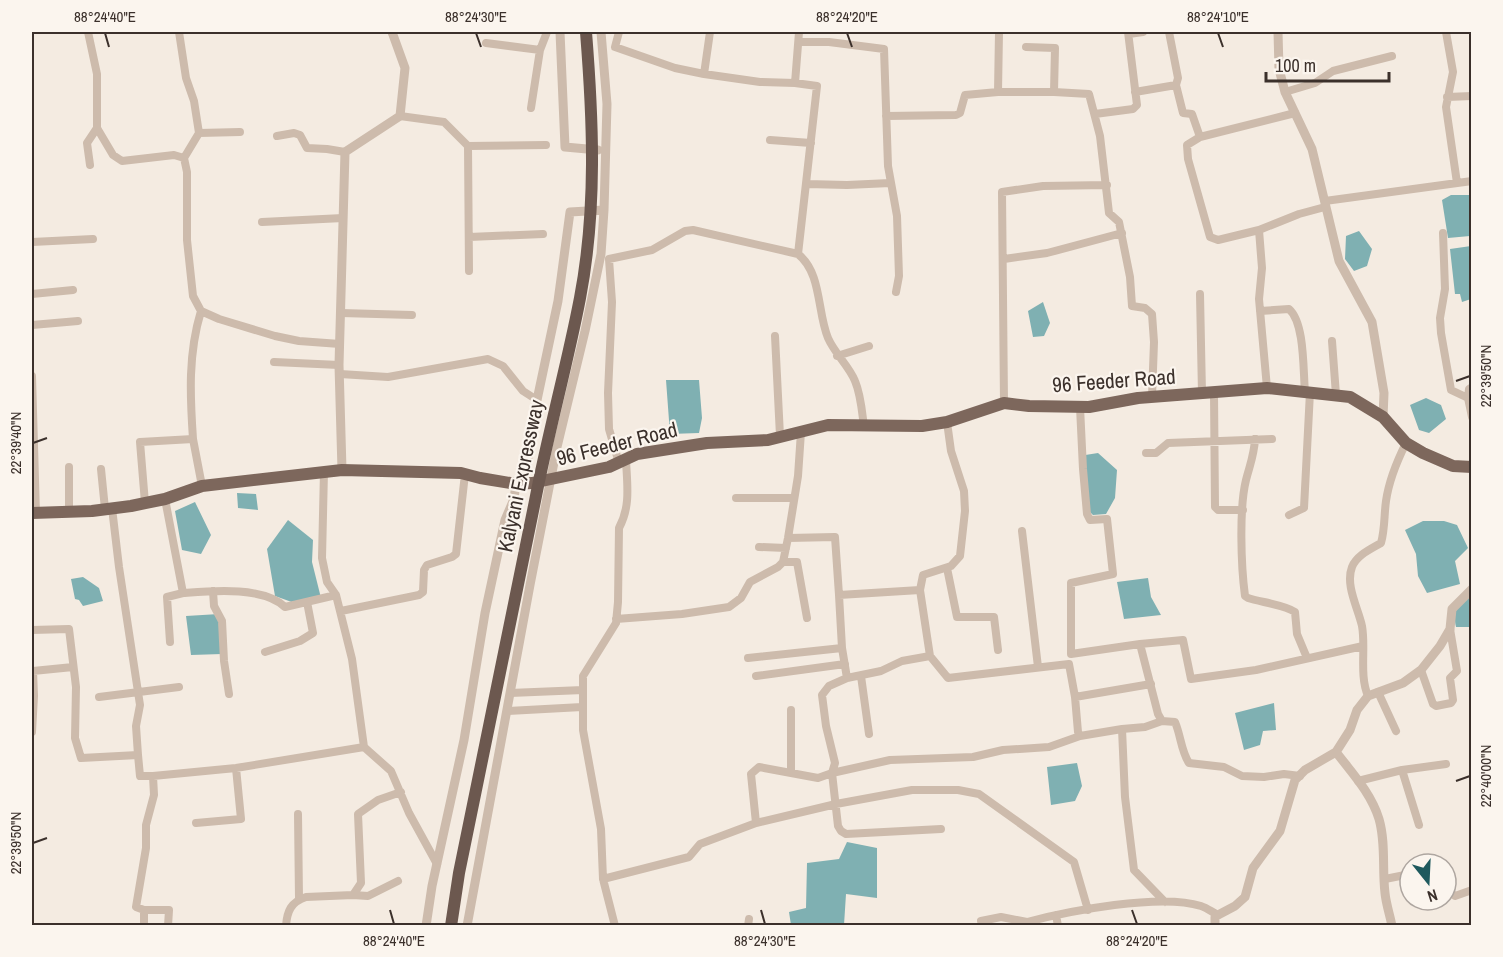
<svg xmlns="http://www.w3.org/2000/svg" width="1503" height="957" font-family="'Archivo Narrow',sans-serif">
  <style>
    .water { fill: #7fb0b2 }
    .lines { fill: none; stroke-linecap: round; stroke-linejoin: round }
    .minor { stroke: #cdbbac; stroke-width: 8 }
    .tertiary { stroke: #cdbbac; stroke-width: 9 }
    .primary { stroke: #7d675c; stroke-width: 12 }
    .trunk { stroke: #6c584f; stroke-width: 12 }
    .ticks { fill: none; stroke: #3b302b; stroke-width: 2 }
    .labels { text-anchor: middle; stroke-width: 4.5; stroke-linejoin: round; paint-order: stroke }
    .street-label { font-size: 21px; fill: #3b302b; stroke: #fbf5ee }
    .neatline { fill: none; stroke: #3b302b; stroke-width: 2 }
    .ticks-label { font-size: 15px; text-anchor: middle; fill: #3b302b }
  </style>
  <rect width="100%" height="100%" fill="#f4ebe1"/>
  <path class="water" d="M1451,195H1470V236L1448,238L1442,200Z
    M1359,231L1372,249L1367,266L1354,271L1345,259L1346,236Z
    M1471,246V299L1462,302L1460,294H1455L1450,249Z
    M1043,302L1050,323L1044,336L1033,337L1028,311Z
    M666,380H699L702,418L699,433L670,434Z
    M1426,398L1441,405L1446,419L1429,433L1419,430L1410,405Z
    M1098,453L1117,470L1115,498L1106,514L1093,515L1087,509L1079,456Z
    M237,493L256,494L258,510L238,508Z
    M195,502L211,535L201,554L182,550L175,511Z
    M288,520L313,540L312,562L321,598L300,605L275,596L267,549Z
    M1423,521H1444L1457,525L1468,548L1455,561L1460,584L1427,593L1418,576L1416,554L1405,530Z
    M83,577L99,588L103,601L83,606L79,600L75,599L71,579Z
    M1148,578L1151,597L1161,615L1124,619L1117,582Z
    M1471,593V627H1456C1452,610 1459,604 1471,593Z
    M219,614L222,654L191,655L186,616Z
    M1274,703L1276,730L1263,731L1260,745L1244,750L1235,713Z
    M1077,763L1082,786L1075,801L1051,805L1047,767Z
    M847,842L877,848V898L846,894L844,925H791L789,912L806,908L807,863L839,859Z"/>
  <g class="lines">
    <path class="minor" d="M88,32L97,74V128L87,143L90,165
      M179,32L186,78L194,101L199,133
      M619,32L615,47L675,68L704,74L760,82L795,83
      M799,32L795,83L817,86L798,254C822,273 817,312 828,338C835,354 849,366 855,381C861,395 862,412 864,427
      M999,32L998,92H1054
      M1169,32L1178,78L1176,85
      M1446,32L1453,72L1446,107L1457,183
      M1129,34L1143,32
      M799,42H829L884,49L888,166L897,216L899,276L896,292
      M486,43L540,50
      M1026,47L1055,48L1054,92L1089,94L1100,136L1109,213L1119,222L1130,277L1132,306L1145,308L1152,314L1154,342L1152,397
      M704,74L710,32
      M1135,92L1176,85L1183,113L1192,114L1200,137
      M1285,92L1315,83L1333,71L1392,56
      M1447,97L1472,96
      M531,108L540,50L547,32
      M1095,114L1133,109L1137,105L1128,32
      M400,116L444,122L468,146L469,271
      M886,116L956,115L960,113L965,95L998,92
      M97,128L113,155L122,161L174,155L184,158L187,172V240L193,296L201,311L219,319L275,336L299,341L340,344
      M277,136L294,133L300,135L307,148L327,149L345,152
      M770,140L811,143
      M468,146L546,145
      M184,158L199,133L240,132
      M807,184L847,185L890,183
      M1325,201L1472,181
      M262,222L343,218
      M1259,230L1218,240L1210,237L1188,159L1187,145L1200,137L1295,113
      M1443,233L1445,289L1440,318L1441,333L1451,390L1468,398L1472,417
      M469,237L543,234
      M32,242L93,239
      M1004,259L1047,253L1122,233
      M32,294L73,290
      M1200,294L1202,394
      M1260,311L1289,309C1305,323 1303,371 1305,392
      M341,313L412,315
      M32,325L78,321
      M775,336L780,436
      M1332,341L1336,395
      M837,356L869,346
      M274,362L339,365
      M340,374L388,377L488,359L503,366L523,391L537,400
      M32,376L36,514
      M1267,388L1259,299L1262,268L1259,230L1299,214L1325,207
      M1214,393L1215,507L1218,510H1243
      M1468,398L1469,389L1472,387
      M1004,403L1002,192L1043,186L1107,185
      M1080,407L1083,469L1087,514L1090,520L1107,519L1113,574L1071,583V654L1140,644L1158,714L1162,721L1175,722C1181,736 1181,751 1189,763L1224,767L1242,776L1264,777L1284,774L1300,776
      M193,439C190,395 188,354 201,311
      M1255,439C1254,456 1250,464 1246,480C1239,508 1241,566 1245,596L1248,598C1260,602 1285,605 1295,612L1297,634L1307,658
      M1146,453H1156L1168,443L1272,439
      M619,463L609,429L608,393L612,302L609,259L652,250L685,231L693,230L798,254
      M101,469L105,509
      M324,471L322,558L327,582L336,595L352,659L364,747L391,771L409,813L437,864
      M736,498H794
      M165,499L183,593C211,591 263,586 285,607L336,595
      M145,503L140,442L193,439L202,486
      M112,508L119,567L140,705L136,726L138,755
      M69,511V467
      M1289,515L1304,508L1310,392
      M1022,531L1038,667
      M788,538L835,537L839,595
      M759,547L786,548
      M783,562H797L807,618
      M947,568L957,617H994L998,650
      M213,591L214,606L222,621L224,661L229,694
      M341,611L419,595L423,592L424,570L427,565L452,557L456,554L465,474
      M616,619L682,614L729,607L741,598L750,582L778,567L783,562L788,538L798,476L801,432
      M32,630L69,629L76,687L75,738L81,758L138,755L140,776H153L236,768L364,747
      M170,642L167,597L183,593
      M1140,644L1183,640L1191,679L1256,670L1363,646
      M265,652L300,641L313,633L307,602
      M930,656L920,590L923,575L951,566L960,556L965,511L964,491L951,451L947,422
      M748,658L842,648
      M1421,670L1433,704L1436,706L1451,703L1453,700L1450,678L1457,671L1450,629
      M756,676L845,664
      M861,676L869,734
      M847,678L842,648L839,595L920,590
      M1378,692L1396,731
      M510,693L583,690
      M1368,696C1359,675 1366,648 1362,626C1358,608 1345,585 1352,567C1357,555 1371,549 1381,543C1385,529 1384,515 1386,501C1389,480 1397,461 1406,443
      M99,697L179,687
      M1075,697L1078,732L1080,736L1122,729L1125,797L1134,870L1165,902
      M507,711L582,707
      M1122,729L1145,727L1162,721
      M32,732L34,696L33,671L73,667
      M1402,770L1419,825
      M791,772V710
      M1358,781L1402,770L1446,764
      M298,814L299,899
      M196,823L241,819L236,768
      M756,823L836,804L912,790H958L979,794L1074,862L1088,910
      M941,829L846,834L841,831L838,826L832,773L890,760L973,757L1003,750L1049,747L1080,736
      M603,879L601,829L583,730V676L616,623L618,602L619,528C631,506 627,484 626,460
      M1385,879L1410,874
      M1446,890L1455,896L1472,890
      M353,895L368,896L398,881
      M144,910H169L168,926
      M1056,915L1058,926
      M981,921L1001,917L1027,922
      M144,926V910L136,907L146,848V825L154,795L153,776
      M286,926C287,911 291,902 306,897L353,895L361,883L358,814L378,800L401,792
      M615,926L603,879L689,857L700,844L756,823L751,774L759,767L818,778L832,773L835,763L826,726L822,695L829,686L847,678L881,671L902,661L930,656L948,678L1069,664L1075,697L1151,684
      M748,926L749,919
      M1023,926L1027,922C1069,911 1160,893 1201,906C1207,908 1212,912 1218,915"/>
    <path class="tertiary" d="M560,32L565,147L598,150
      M1278,32L1279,69L1285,92L1312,149L1339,261L1372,322L1384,393L1383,417
      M342,470L339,365L345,152L400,116L405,68L392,32
      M524,483L537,400L558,301L570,212L604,210
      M1336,752C1352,773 1371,793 1379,819C1386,843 1382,869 1385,893C1386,904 1390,915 1392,926
      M426,926L432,886L464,740L485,613L505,520L514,499L516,484
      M467,926L530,585L557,447L585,331L601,254L604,210L607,104L601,32
      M1215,926V917L1218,915L1235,906L1245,897L1253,868L1280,831L1295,780L1305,770L1336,752L1350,730L1357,710L1368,696L1403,683L1421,670L1440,646L1450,629L1452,609L1472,589"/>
    <path class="primary" d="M32,513L92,511L131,506L165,499L202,486L342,470L461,473L480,478L516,484L532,483L609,467L637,454L707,443L768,440L828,425L922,426L947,422L1004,403L1029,406L1089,407L1138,398L1267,388L1350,397L1383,417L1406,443L1423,453L1453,466L1472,467"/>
    <path class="trunk" d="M451,926L459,873C484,749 510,625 535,501C548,433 567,366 580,298C597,209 593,120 586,32"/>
  </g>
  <path class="ticks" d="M105,33L109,47M476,33L481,47M847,33L852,47M1218,33L1223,47M1456,381L1470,376M33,443L47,438M1456,781L1470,776M33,843L47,838M390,910L394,924M761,910L765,924M1132,910L1137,924"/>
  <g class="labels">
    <g class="street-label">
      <text transform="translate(1114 381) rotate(-4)" y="7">96 Feeder Road</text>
      <text transform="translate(617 444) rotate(-14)" y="7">96 Feeder Road</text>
      <text transform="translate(521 476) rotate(-78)" y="7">Kalyani Expressway</text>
    </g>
  </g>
  <rect width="1503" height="957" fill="none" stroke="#fbf5ee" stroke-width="66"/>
  <g transform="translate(1428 882) rotate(162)"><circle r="28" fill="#fbf5ee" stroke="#aea6a0" stroke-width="1.5"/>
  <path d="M0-4.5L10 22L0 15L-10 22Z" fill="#1f5a5e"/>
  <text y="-9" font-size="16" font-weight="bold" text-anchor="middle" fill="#3b302b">N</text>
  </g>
  <path d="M1266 72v9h123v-9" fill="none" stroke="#3b302b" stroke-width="3"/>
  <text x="1275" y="72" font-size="18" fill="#3b302b" stroke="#fbf5ee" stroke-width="4.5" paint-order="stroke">100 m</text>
  <rect x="33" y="33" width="1437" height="891" class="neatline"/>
  <g class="ticks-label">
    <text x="105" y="22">88°24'40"E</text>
    <text x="476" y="22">88°24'30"E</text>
    <text x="847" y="22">88°24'20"E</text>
    <text x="1218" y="22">88°24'10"E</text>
    <text transform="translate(1486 376) rotate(-90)" y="5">22°39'50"N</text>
    <text transform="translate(16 443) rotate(-90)" y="5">22°39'40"N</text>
    <text transform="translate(1486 776) rotate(-90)" y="5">22°40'00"N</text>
    <text transform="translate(16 843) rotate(-90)" y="5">22°39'50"N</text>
    <text x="394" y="946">88°24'40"E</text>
    <text x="765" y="946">88°24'30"E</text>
    <text x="1137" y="946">88°24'20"E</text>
  </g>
</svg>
